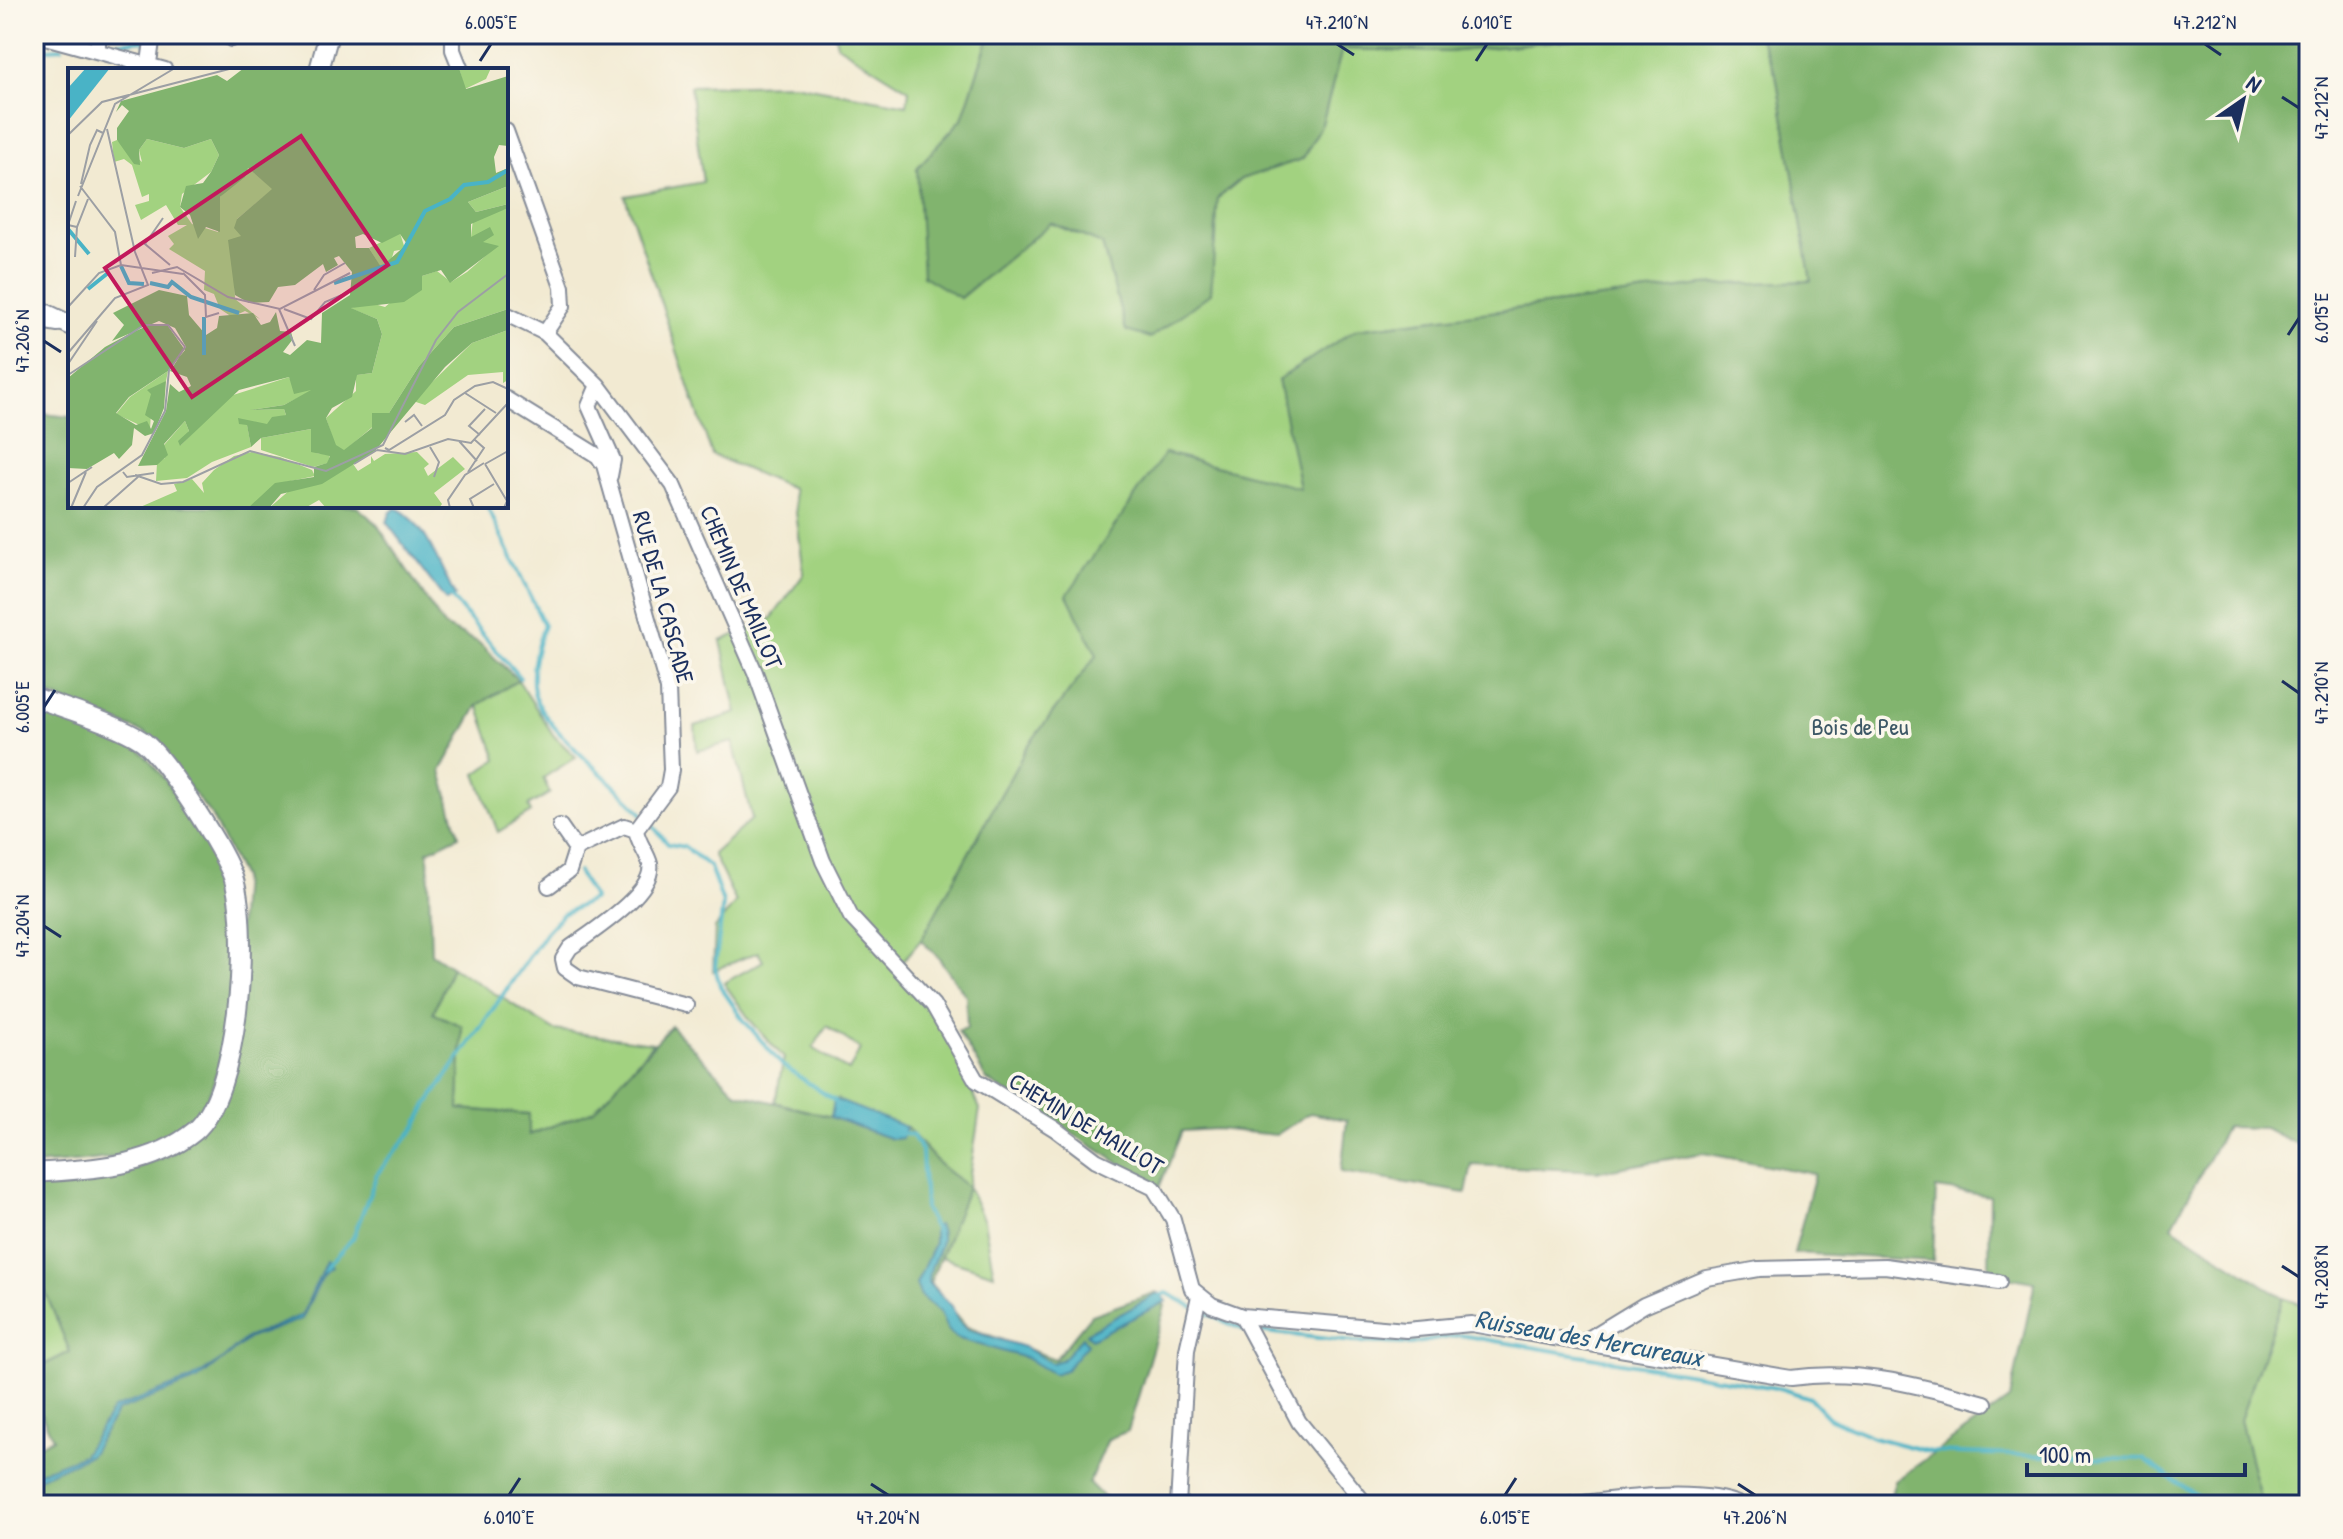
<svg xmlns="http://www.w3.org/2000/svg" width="2343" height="1539" font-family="'Patrick Hand',sans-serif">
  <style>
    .green { fill: #a2d280; stroke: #5e806f; stroke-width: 2; fill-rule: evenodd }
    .forest { fill: #81b46e; stroke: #4e7266; stroke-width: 2 }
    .water { fill: #49b3c6; stroke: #327192; stroke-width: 2 }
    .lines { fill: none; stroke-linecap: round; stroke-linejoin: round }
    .stream { stroke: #49b3c6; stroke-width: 4 }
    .minor-casing { stroke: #868c98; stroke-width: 18 }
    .tertiary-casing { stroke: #868c98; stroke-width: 22 }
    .minor { stroke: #fff; stroke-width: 14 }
    .tertiary { stroke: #fff; stroke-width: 18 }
    .ticks { fill: none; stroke: #1b2f5e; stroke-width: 3 }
    .labels { text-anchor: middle; stroke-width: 7; stroke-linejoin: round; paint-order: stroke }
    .street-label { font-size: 24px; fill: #1b2f5e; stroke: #fbf7ec }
    .park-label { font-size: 24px; fill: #3d5866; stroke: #fbf7ec }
    .water-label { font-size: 26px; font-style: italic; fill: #2b5d82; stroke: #fbf7ec }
    .inset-river { fill: none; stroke: #49b3c6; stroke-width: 4 }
    .inset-road { fill: none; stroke: #9c9fa4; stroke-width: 2 }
    .view { fill: #c2185b; fill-opacity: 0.15; stroke: #c2185b; stroke-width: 4 }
    .inset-edge { fill: none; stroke: #1b2f5e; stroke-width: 4 }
    .neatline { fill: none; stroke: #1b2f5e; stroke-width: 3 }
    .ticks-label { font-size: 20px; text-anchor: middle; fill: #1b2f5e }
  </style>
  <rect width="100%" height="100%" fill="#fbf7ec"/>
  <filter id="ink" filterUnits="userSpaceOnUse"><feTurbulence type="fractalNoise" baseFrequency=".0125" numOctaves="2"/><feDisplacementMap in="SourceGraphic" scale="16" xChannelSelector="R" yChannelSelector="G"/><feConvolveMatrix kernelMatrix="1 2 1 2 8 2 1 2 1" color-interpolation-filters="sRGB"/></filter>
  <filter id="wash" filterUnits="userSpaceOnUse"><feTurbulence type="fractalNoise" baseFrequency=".006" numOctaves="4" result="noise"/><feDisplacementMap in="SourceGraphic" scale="32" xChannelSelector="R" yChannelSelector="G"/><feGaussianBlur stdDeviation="1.8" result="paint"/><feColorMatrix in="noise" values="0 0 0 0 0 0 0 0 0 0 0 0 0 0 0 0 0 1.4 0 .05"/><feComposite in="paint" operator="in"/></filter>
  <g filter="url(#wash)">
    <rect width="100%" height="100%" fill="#f2ead2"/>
    <path class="green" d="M835,34H990L962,119L917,168L960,298L1050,223L1102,244L1126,330L1216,243L1217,198L1241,179L1303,159L1322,124L1342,49L1448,52L1623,34H1758L1776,74L1811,281L1703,285L1356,329L1278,380L1301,488L1097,655L1027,747L921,940L895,970L934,1013L948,1035L980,1109L968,1187L984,1221L994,1274L941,1257L967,1187L940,1165L906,1127L841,1103L838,1099L831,1117L775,1102L784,1058L750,1020L724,983L763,961L758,952L713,971L715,928L736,902L713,854L752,819L733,742L697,751L695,726L737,713L721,641L771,619L804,574L793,489L712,455L625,196L703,182L690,86L794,84L907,105L909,90L837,45ZM827,1026L860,1049L849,1071L813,1048Z
      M518,680L554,736L576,757L543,778L550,793L528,806L531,812L498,832L476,774L497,759L478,705Z
      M452,967L554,1030L653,1043L595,1110L528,1135L529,1114L459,1109L462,1026L433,1014Z
      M34,1264L70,1352L34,1370Z
      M2283,1298L2309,1307V1505H2262L2240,1420Z"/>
    <path class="forest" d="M990,34H1623L1448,52L1342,49L1322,124L1302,159L1241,179L1218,198L1211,293L1150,338L1126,331L1102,244L1051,223L960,298L923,276L917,168L962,119Z
      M1758,34H2309V1150L2264,1128L2226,1127L2172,1226L2283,1298L2240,1420L2262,1505H1888L1895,1481L2010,1399L2035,1282L1989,1274L1990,1196L1936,1188L1933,1261L1794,1253L1815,1174L1703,1153L1601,1171L1472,1165L1466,1193L1341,1172L1347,1120L1310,1113L1276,1135L1216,1129L1182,1131L1159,1188L987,1080L958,1031L967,1028L966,996L937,956L921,940L1027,747L1097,655L1067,595L1165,453L1300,488L1278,380L1356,329L1703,285L1811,281L1776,74Z
      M34,413L70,417V506H356L376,523L444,626L478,642L518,680L478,705L441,771L459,836L428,851L431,953L452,967L433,1013L462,1026L459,1109L529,1114V1135L594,1110L671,1026L737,1093L831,1117L892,1139L902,1138L906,1127L940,1165L968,1187L930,1283L967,1327L1055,1359L1091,1315L1157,1292L1165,1306L1128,1431L1108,1439L1089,1483L1111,1505H34V1448L53,1438L34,1400V1370L70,1352L34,1264V1181L120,1174L170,1155L225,1098L242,878L211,815L147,734L34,689Z
      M34,707C62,718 112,732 136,747C157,762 219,857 226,883C240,934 231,1088 190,1123C147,1161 87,1161 34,1165Z"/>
    <path class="water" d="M396,508C425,520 441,570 455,596L446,601L387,523L390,513Z
      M834,1099L906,1127L902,1138L892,1139L831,1117Z
      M938,1225C949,1246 927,1263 928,1283L952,1306L958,1321L968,1330L1024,1347L1051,1363L1062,1360L1082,1337L1087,1344L1066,1370L1053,1374L1026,1358L956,1338L947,1329L940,1312L921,1297L916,1284L934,1244V1228Z
      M326,1261L332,1267L323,1274L302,1319L249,1338L197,1380L117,1411L90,1455L34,1480V1474L83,1455L113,1409L192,1379L222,1360L246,1338L302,1315Z
      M1159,1293L1167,1301L1091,1339L1086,1333Z"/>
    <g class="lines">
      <path class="stream" d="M102,44L146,40L145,44
        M34,50L62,48
        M487,506L544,625C536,647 528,676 536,699C547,731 617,784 642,814
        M449,595L520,678
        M648,820L668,844L685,847L710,867L723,903L715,967L720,986L742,1018L782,1065L835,1101
        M902,1133L913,1136L922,1152L925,1209L936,1231
        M329,1264L353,1238L377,1174L416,1127L427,1105L546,932L563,914L594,899L578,872
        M1158,1297L1167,1293L1193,1307
        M1201,1311L1244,1330
        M1257,1331L1354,1342L1411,1344L1460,1335L1782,1389L1810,1398L1830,1419L1873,1437L1930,1452L2143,1459L2210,1505"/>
    </g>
  </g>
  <g filter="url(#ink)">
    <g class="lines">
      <g class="minor-casing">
        <path id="minor" d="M34,34L165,70
          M229,34L231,39
          M453,34V50L461,70
          M98,50V34
          M149,63L153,34
          M506,131L562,287L563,306L545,333
          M506,314L545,333L598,385L673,485L755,672L823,861L851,917L933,1005L976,1080L1055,1129L1096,1160L1154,1188L1173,1219L1192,1289L1212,1305L1242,1316L1406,1330L1471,1324L1791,1378C1858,1368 1920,1386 1985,1403
          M34,320L58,324
          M598,385L589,406L613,460L610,476
          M506,399L598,456L604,465L668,689L671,770L668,787L636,830C638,843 647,852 650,864C656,892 590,933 570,948L563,959L565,968L578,977L686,1005
          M560,826L576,849
          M549,886L569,871L576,849L624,826L636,830
          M1242,1316L1299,1422L1366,1505
          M1585,1341L1644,1305L1707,1278L1759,1269L1885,1266L1999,1282
          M1178,1505L1187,1350L1199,1296
          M1568,1505C1612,1499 1700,1487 1740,1505"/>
      </g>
      <g class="tertiary-casing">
        <path id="tertiary" d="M319,70L329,34
          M34,308L70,325
          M34,697C65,709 115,723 141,740C163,754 226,853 234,880C250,933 239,1094 195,1131C150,1168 90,1169 34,1173"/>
      </g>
      <use href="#minor" class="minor"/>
      <use href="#tertiary" class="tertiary"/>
    </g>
  </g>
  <path class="ticks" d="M1337,44L1354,55M2205,44L2221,55M480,61L491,44M1476,61L1487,44M2282,97L2299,108M2288,335L2299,318M44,341L61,352M2282,681L2299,693M44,707L55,690M44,926L61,937M2282,1266L2299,1277M871,1484L888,1495M1738,1484L1755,1495M509,1495L520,1478M1505,1495L1516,1478"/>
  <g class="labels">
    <g class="street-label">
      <text transform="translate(741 587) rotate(67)" y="8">CHEMIN DE MAILLOT</text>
      <text transform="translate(663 597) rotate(75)" y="8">RUE DE LA CASCADE</text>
      <text transform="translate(1086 1124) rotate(31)" y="8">CHEMIN DE MAILLOT</text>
    </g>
    <g class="park-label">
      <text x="1860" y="735">Bois de Peu</text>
    </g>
    <g class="water-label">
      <text transform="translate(1589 1338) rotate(10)" y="9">Ruisseau des Mercureaux</text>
    </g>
  </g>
  <g transform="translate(68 68)">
    <rect width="440" height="440" fill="#f2ead2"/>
    <path d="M391,0H423L418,11L397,21ZM79,71L116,80L143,71L151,87L143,104L114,126L112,139L124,156L150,164L152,129L180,100L205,121L169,151L174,168L166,193L167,231L192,251L177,243L164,249L152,241L146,226L136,222L137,203L101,181L106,176L100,168L119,157H110L98,137L73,152L67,137L81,133V126L74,129L64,97L56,91L46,94L44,74L49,72L74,94L71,82ZM440,118V136L408,144L400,134ZM440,140V241L386,259L351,298L321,345L276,383L267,377L258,350L288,323V307L304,305L314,266L309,251L282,240L303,235L317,239L354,208L369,203L383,214L399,204L429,178H417L403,169L405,151ZM332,165L337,181L326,183L322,196L313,200L301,180ZM440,262V312L435,315V304L400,307L357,337L345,333L404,275ZM100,303L98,313L84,326L82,362L48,346L62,329ZM221,309L226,320L245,322L216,337L183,342L216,341L218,347L200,356H179L183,379L144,394L119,410L88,413L89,395L97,390L96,377L117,353L121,363L112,378L162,328ZM243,361L248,385L262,387L260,395L245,399L193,382V370ZM184,384L212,389L244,402L247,408L213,415L180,440H70L109,423L106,416L124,411L136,425L134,415L146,402L166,388ZM349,384L361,396L356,400L360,408L385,389L397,401L366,425L374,436L371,440H258L251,432L237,440H201L223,421L254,415L285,396L290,403L303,395V388L306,393L317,386Z" fill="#a2d280"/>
    <path d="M176,0H391L398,21L440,8V78L431,77L426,89L428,105L440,100V118L400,134L408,144L440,136V140L403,156V169L422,159L426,167L415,174L431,178L382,215L373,202L354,208V222L336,234L283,240L309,251L314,266L304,305L289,307L284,329L264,340L258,350L268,377L276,382L304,360V345H321L351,298L386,259L440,241V262L404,275L377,299L307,383L254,416L213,426L201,440H180L207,415L246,409V399L259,395L262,388L243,384V361L193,370L183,379L179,357L171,356L170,350L199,356L204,349L218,347L216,341L182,342L216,337L243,322L226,326L221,309L171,322L112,378L110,373L121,363L117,353L96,376L100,387L89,397L70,398L98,343L102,316L111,324L123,318L119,309L102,303L118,279L107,260L91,253L44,273L56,257L45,245L91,222L119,228L121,247L138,267L149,260L151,248L185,245L193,257L202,254L208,244L212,263L223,264L225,271L215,284L222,287L239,272L253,275L254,245L282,227L284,204L271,188L266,190L270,197L258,204L255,196L227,217L210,219L201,234L181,235L167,227L160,172L173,168L166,160L169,151L204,121L180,100L177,109L152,129V164L138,159L130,171L122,147L112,139L118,118L135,115L143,104L151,87L143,71L116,80L79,71L71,82L72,97L66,96L49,72V60L61,43L54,37L48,44L53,33L149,7L159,13ZM295,166L314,175L332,166L339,176L313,199L301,180H288L287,169ZM76,258H100L117,282L100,303L61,329L48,345L68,357L79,353L83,361L86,353L77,347L83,326L79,322L98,313L96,340L86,365L77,368L66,360L64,377L51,391L46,385L19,401L0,400V310L37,279Z" fill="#81b46e" fill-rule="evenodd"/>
    <path d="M18,0H42L0,53V20Z" fill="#49b3c6"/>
    <path class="inset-river" d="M0,161L21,186M53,198L61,215L76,216M82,215L100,219L104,214L123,229L171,245M266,215L329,194L357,143L382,131L396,117L420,114L440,102M20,221L40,205M136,249V287"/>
    <path class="inset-road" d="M0,67L34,34L165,0M13,116L22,77L29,62L35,65M12,118L47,164L53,197M10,128L47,36L107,0M95,150L77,176L102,197M0,157L9,159L20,131M0,157L8,133M7,189L9,159M84,205L109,199L160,229L212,241L282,205M115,205L137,227L138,249L151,245M246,222L256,207L277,195M0,239L31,205L53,197L115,206M211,241L227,278M216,241L243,251L257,234L274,227M0,285L47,230L80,217L67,184L39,61M0,296L29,253M0,307L76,257H100L117,279L101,302L97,343L74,387L29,419L15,440M397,325L428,345M337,354L346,347L354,358M412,367L401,358L417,341M391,373L409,393M362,379L371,394L366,409M317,380L321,382L377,347L386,332L407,318L425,314L440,321M309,382L337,386L380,371L403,375L440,335M286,396L309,382M417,396L439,433L436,440M417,396L440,383M55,404L59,409L86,405M400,404L416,380L407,372M67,407L93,416L115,414L182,383L258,403L315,377L368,272L390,244L440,206M0,415L24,399M3,440L18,404M35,440L71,408M382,440L380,432L397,407L416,395M406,440L402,431L426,416"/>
    <path class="view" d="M233,68L320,197L124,329L37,200Z"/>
    <rect width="440" height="440" class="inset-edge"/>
  </g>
  <rect width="2343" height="1539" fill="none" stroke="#fbf7ec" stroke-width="88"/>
  <g transform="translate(2243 100) rotate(34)" stroke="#fbf7ec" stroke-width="6" paint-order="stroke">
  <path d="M0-6L14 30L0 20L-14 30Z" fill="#1b2f5e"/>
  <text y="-12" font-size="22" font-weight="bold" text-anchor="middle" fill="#1b2f5e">N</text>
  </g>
  <path d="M2027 1463v12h218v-12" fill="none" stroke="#1b2f5e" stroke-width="4"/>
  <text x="2039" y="1463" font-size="24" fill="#1b2f5e" stroke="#fbf7ec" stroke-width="6" paint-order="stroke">100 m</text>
  <rect x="44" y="44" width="2255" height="1451" class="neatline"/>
  <g class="ticks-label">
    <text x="491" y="29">6.005°E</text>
    <text x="1337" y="29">47.210°N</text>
    <text x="1487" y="29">6.010°E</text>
    <text x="2205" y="29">47.212°N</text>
    <text transform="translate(2321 108) rotate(-90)" y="7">47.212°N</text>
    <text transform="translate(2321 318) rotate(-90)" y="7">6.015°E</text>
    <text transform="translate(22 341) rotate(-90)" y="7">47.206°N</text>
    <text transform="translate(2321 693) rotate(-90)" y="7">47.210°N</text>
    <text transform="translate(22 707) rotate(-90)" y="7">6.005°E</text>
    <text transform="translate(22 926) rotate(-90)" y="7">47.204°N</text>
    <text transform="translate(2321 1277) rotate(-90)" y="7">47.208°N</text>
    <text x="509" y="1524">6.010°E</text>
    <text x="888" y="1524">47.204°N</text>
    <text x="1505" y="1524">6.015°E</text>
    <text x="1755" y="1524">47.206°N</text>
  </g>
</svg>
